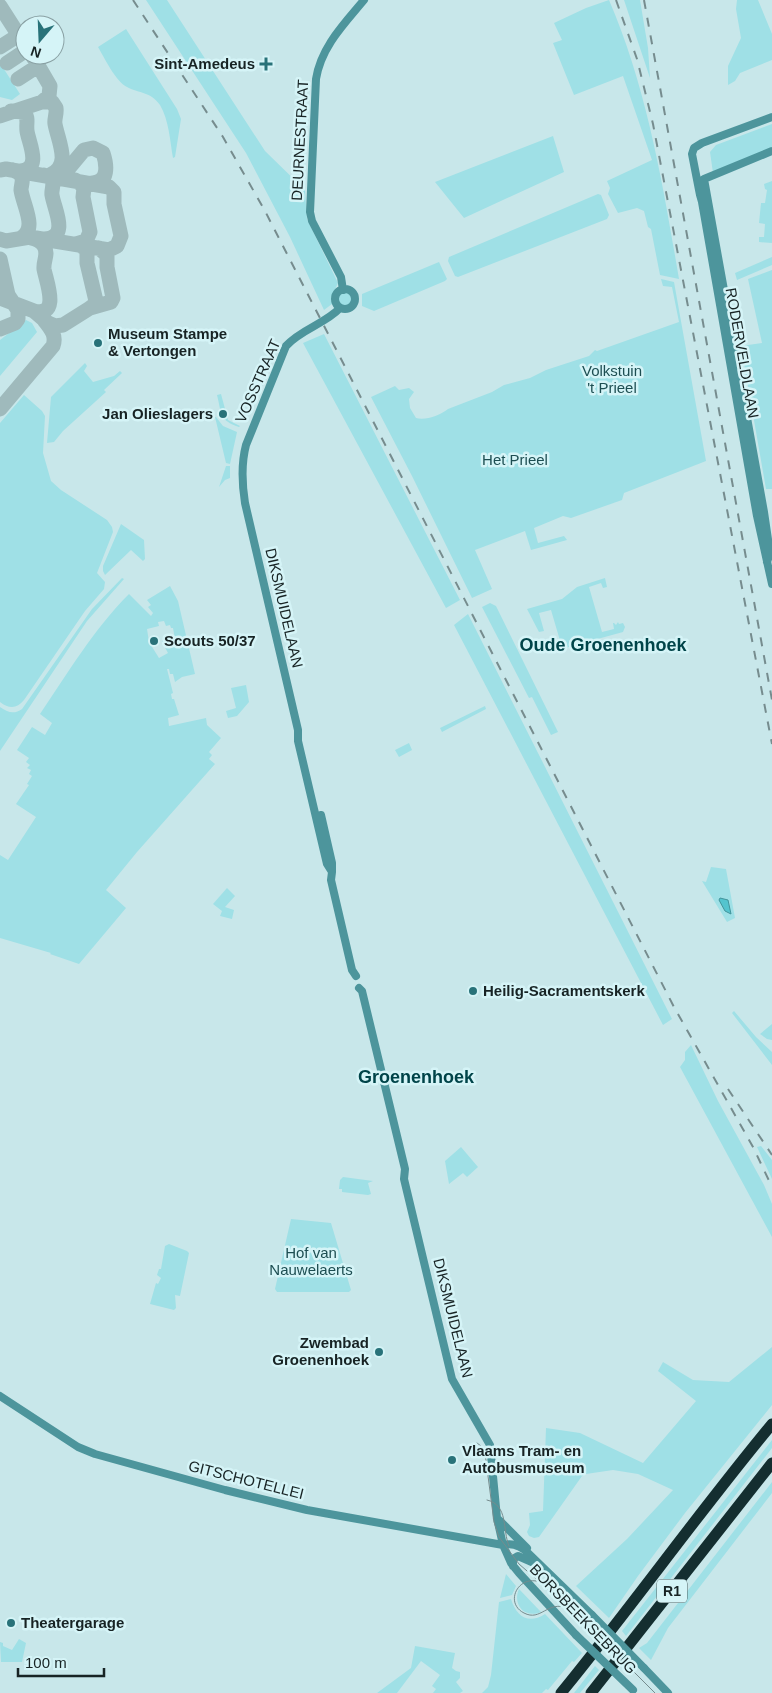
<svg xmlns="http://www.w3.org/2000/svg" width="772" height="1693" font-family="Arial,sans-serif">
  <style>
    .green { fill: #9fe0e6; fill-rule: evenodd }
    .water { fill: #54c4ce; stroke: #42949b }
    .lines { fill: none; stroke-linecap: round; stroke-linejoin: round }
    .taxiway { stroke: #9fbabc; stroke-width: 15 }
    .tertiary { stroke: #4d959c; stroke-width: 8 }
    .motorway { stroke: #142e30; stroke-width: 11 }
    .tram { stroke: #768c8e; stroke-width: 1 }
    .rail { stroke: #768c8e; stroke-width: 2; stroke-dasharray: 9 9; stroke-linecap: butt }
    .tertiary-bridge { stroke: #4d959c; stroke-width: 8 }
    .poi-dot { fill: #287279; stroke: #d5f4f7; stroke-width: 2 }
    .labels { text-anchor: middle; stroke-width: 5; stroke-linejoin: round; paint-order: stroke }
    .shield { fill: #d5f4f7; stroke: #506263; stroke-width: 1 }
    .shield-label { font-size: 14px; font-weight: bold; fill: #172324 }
    .poi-label { font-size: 15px; font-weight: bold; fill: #172324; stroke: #d5f4f7; text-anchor: start }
    .street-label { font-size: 15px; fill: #172324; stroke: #d5f4f7 }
    .park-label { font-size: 15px; fill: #1d4e52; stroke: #d5f4f7 }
    .quarter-label { font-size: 18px; font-weight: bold; fill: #004449; stroke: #d5f4f7 }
  </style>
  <rect width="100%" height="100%" fill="#c8e7ea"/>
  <path class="green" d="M146,0H167L265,151L305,190L307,219L338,283L331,298L332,304L324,310L290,237L246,153Z
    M609,0C647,88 663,185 679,279L660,275L651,229L648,227L644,211L637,208L618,213L608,194L610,188L607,181L652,160L623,76L574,95L553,43L562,40L554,23L586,8Z
    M624,0H640L648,48L650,78Z
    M737,0H758L772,34V60L740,73L735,81L728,85V66L741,38L736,9Z
    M126,29L177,109L181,119L175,157L173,158C170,141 169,120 160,105C150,91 140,94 127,87C116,82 104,57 98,47Z
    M0,63L20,94L12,100L0,97Z
    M772,124V149L713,173L710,152L716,145Z
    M553,136L564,172L464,218L435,182Z
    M772,181V243L759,242V237H764L765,224L759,223L761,203H765L767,190L765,189L764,184Z
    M598,194L601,195L609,215L607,219L458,277L455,276L448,261L449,257Z
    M772,257V265L737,280L735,273Z
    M439,262L447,279L445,281L374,311L362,306V294Z
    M772,270V489H766L741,346L762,343L748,279Z
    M661,279L674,282L706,461L624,493L622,500L571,518L563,516L534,528L538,543L564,536L567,540L531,550L525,531L475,550L492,589L472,598L412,476L371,397L395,386L399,390L409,388L414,392L409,399L410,408L416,418C425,421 441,415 448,409L492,392L504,385L530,378L546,370L589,356L595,350L597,351L679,322L672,287L663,286Z
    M338 299a7 7 0 1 1 14 0a7 7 0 1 1-14 0Z
    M26,320L32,323L37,332L0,376V340Z
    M324,334L460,600L446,608L303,343Z
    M85,363L87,366L84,371L93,382L114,376L120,371L122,373L104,390L106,392L63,431L54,442L47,443L51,397Z
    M221,394L228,420L240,426L239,427C219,420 222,415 217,395Z
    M24,395L42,411L45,416L43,453L51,481L61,490L107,520L112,527L113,532L97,573L105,582L104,589L85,611L24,700C17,709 9,709 0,702V423Z
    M215,417H216L223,426L237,432L230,464L226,463Z
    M226,466H230V478L225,480L219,487Z
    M121,524L144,540L145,559L143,561L131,550L105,575L103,571V566Z
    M122,578L124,579L87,621L0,751V707C7,712 14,715 22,709L92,609Z
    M605,578L607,587L603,588L601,583L589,587L602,632L614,629L613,623H614L616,625L618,622L619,624L623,623L625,627L623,632L550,652L549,648L561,644L551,610L539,613L544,631L539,632L527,609L562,599L577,587Z
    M170,586L178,601L195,674L182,677L175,682L173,674H170L169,669H167L173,693L171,694L172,699H174L179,715L168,718L169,726L206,718L207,725L221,738L209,752L212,755L209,759L215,764L137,852L106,890L126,908L79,964L50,954L51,953L0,938V855L8,860L36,817L16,804L29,785L27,784L32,776L29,774L31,770L27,768L30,765L26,762L29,758L17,750L32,727L45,735L52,723L40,714C68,673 93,630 129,594L151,616L153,613L148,607L151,605L147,600ZM164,621L166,626L170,625L171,628H173L175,639L163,640L162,642L168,653L159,658L149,642L147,629L159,626L158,622Z
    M490,603L496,606L558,732L551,735L532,697L529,698L482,607Z
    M468,614L672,1019L663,1025L454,625Z
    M246,685L249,702L237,716L228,718L226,711L236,708L231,688Z
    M485,706L486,709L442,732L440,728Z
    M409,743L412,750L399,757L395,750Z
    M711,867L726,869L735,918L727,922L702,881L706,882Z
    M227,888L235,896L225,907L234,910L232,919L220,916L222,911L213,904Z
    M734,1011L756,1037L772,1052V1065L732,1013Z
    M772,1024V1040L767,1039L760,1034Z
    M691,1045L718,1101L764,1185L772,1204V1237L680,1067L685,1060V1052Z
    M761,1146L772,1160V1179L757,1147Z
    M461,1147L478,1167L467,1177L463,1173L449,1184L445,1161Z
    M343,1177L373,1181L368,1183L371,1194L368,1195L342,1192V1189H339L340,1180Z
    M291,1219L331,1223L351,1290L349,1292H277L275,1289Z
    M169,1244L187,1251L189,1253L180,1296L175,1295L176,1308L174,1310L150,1304L156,1283L158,1284L161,1278L157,1275L159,1269H161L165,1246Z
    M772,1347V1405L685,1513L638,1576L609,1618L576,1586L627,1539L673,1490L638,1474L613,1470L586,1474L582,1476L539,1537L534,1538L529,1536L527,1532L530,1525L529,1513L543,1511L546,1428L580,1433L643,1463L696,1401L658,1371L663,1362L693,1380L729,1382Z
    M772,1440V1448L626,1636L622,1631Z
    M772,1482V1493L668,1628L651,1660L639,1648L647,1643Z
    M506,1574L516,1586L512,1595L500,1598Z
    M519,1589L541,1612C525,1619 512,1605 519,1589Z
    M511,1599C516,1616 528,1625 545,1614L582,1653L574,1662L572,1661L548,1690L546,1689L542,1693H482L488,1687L491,1675L499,1602Z
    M19,1639L26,1643L22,1662H1L0,1642L3,1643V1646L12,1650Z
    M415,1646L455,1653L452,1668L456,1671L460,1672V1678L456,1682L463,1691L460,1693H433L436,1689L432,1686L440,1675L421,1661L397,1693H377L411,1668Z
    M595,1666L599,1670L580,1693H574Z"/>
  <path class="water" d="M720,898L728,900L731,914L725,911L719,900Z"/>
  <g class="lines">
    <path class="taxiway" d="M0,6L25,45
      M0,47L19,35
      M7,63L25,51
      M18,79L38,66
      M42,102H52L56,108C57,114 54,119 55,124C58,141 72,166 50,175
      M11,111L24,112C29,118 26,123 27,131C29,144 42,168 21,171
      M0,116L42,102L49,96L50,86L32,55
      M0,170L6,169L109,187L114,192V204L121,236L117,246L109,250L30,237L6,241L0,239
      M13,170C17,172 21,173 22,178C23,182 21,186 21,190C23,205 38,229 21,238
      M44,175C47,176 49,177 51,179C55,184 51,190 52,195C54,209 70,237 45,239
      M54,177H60L64,174L84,150L93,148L103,153C107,165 109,183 92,183
      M75,180L80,183L84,188L83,197L90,232L86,241L76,244
      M31,238C36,239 41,241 44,246C49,254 43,261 44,269C46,281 61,317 34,311
      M77,244L85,248L87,252V263L96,301L94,305L90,308
      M0,259L8,295L18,310V319L15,323L0,329
      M0,298L34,311L48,323L55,326L63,325L90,308L111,302L113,298L107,267V255L99,248
      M0,409L53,346C57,335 50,328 44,320"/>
    <path class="tertiary" d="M772,117L702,143L694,148L692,154L700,195L702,202L757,516L772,584
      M335 299a10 10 0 1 1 20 0a10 10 0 1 1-20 0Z
      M343,290L341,277L312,221L310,212L316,79C321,47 344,24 364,0
      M340,308C325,324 301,329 286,346L246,445C241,464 242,484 245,503L298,730V741L327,864L332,872L331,880L352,970L356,976
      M767,562L770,553L764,512L704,179L772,151
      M321,815L332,863V872
      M359,988L362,991L405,1169L404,1179L452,1379L490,1445L497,1518L503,1545L511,1563L519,1573L576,1635
      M0,1396L78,1447L95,1454L225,1490L307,1510L503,1545C512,1543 517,1545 525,1550L592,1615
      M497,1518L527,1548
      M513,1566V1559L518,1556L534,1563
      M644,1668L668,1693"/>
    <path class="motorway" d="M561,1693C633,1605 699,1512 772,1424
      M591,1693L772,1463"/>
    <path class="tram" d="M477,1443L481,1446L485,1453L494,1522L499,1537L519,1564L572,1610L655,1693
      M487,1500C509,1505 502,1530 509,1546
      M540,1582C518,1574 504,1603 524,1613C541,1622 547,1600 568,1608"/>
    <path class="rail" d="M133,0L223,137L265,211L674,1007L753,1147L772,1187
      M616,0L637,59L653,124L772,744
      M644,0L772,700
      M728,1089L772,1155"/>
    <path class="tertiary-bridge" d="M592,1615L644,1668
      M576,1635L633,1690"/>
  </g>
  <g class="poi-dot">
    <path d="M263.5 56.5h5v5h5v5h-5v5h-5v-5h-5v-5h5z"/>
    <circle cx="98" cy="343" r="5"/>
    <circle cx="223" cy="414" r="5"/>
    <circle cx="154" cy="641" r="5"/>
    <circle cx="473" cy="991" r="5"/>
    <circle cx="379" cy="1352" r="5"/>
    <circle cx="452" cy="1460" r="5"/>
    <circle cx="11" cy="1623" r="5"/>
  </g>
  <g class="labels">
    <rect class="shield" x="657" y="1579.5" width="30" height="23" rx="4"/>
    <g class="shield-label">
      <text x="672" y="1596">R1</text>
    </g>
    <g class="poi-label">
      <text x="255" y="69" text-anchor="end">Sint-Amedeus</text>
      <text x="108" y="339">Museum Stampe<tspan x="108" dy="17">&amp; Vertongen</tspan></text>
      <text x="213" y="419" text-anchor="end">Jan Olieslagers</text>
      <text x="164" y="646">Scouts 50/37</text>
      <text x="483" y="996">Heilig-Sacramentskerk</text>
      <text x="369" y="1348" text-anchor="end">Zwembad<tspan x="369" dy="17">Groenenhoek</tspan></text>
      <text x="462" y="1456">Vlaams Tram- en<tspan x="462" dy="17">Autobusmuseum</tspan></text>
      <text x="21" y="1628">Theatergarage</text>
    </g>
    <g class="street-label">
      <text transform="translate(300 140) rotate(-87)" y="5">DEURNESTRAAT</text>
      <text transform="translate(742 353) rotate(80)" y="5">RODERVELDLAAN</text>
      <text transform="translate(258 381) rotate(-66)" y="5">VOSSTRAAT</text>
      <text transform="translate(284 608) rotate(77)" y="5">DIKSMUIDELAAN</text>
      <text transform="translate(453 1318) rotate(76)" y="5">DIKSMUIDELAAN</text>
      <text transform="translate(246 1480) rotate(14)" y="5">GITSCHOTELLEI</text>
      <text transform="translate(583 1619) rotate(46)" y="5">BORSBEEKSEBRUG</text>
    </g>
    <g class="park-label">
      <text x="612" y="376">Volkstuin<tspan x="612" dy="17">'t Prieel</tspan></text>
      <text x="515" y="465">Het Prieel</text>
      <text x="311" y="1258">Hof van<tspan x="311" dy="17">Nauwelaerts</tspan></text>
    </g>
    <g class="quarter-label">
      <text x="603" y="651">Oude Groenenhoek</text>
      <text x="416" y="1083">Groenenhoek</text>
    </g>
  </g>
  <g transform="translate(40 40) rotate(199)"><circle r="24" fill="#d5f4f7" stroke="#89a0a3"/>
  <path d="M0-4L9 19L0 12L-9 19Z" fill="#287279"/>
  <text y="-8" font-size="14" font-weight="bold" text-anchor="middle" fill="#172324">N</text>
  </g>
  <path d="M18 1668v8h86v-8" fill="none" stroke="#172324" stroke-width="2.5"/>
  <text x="25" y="1668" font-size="15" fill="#172324" stroke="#d5f4f7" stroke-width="4" paint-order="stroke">100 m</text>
</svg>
